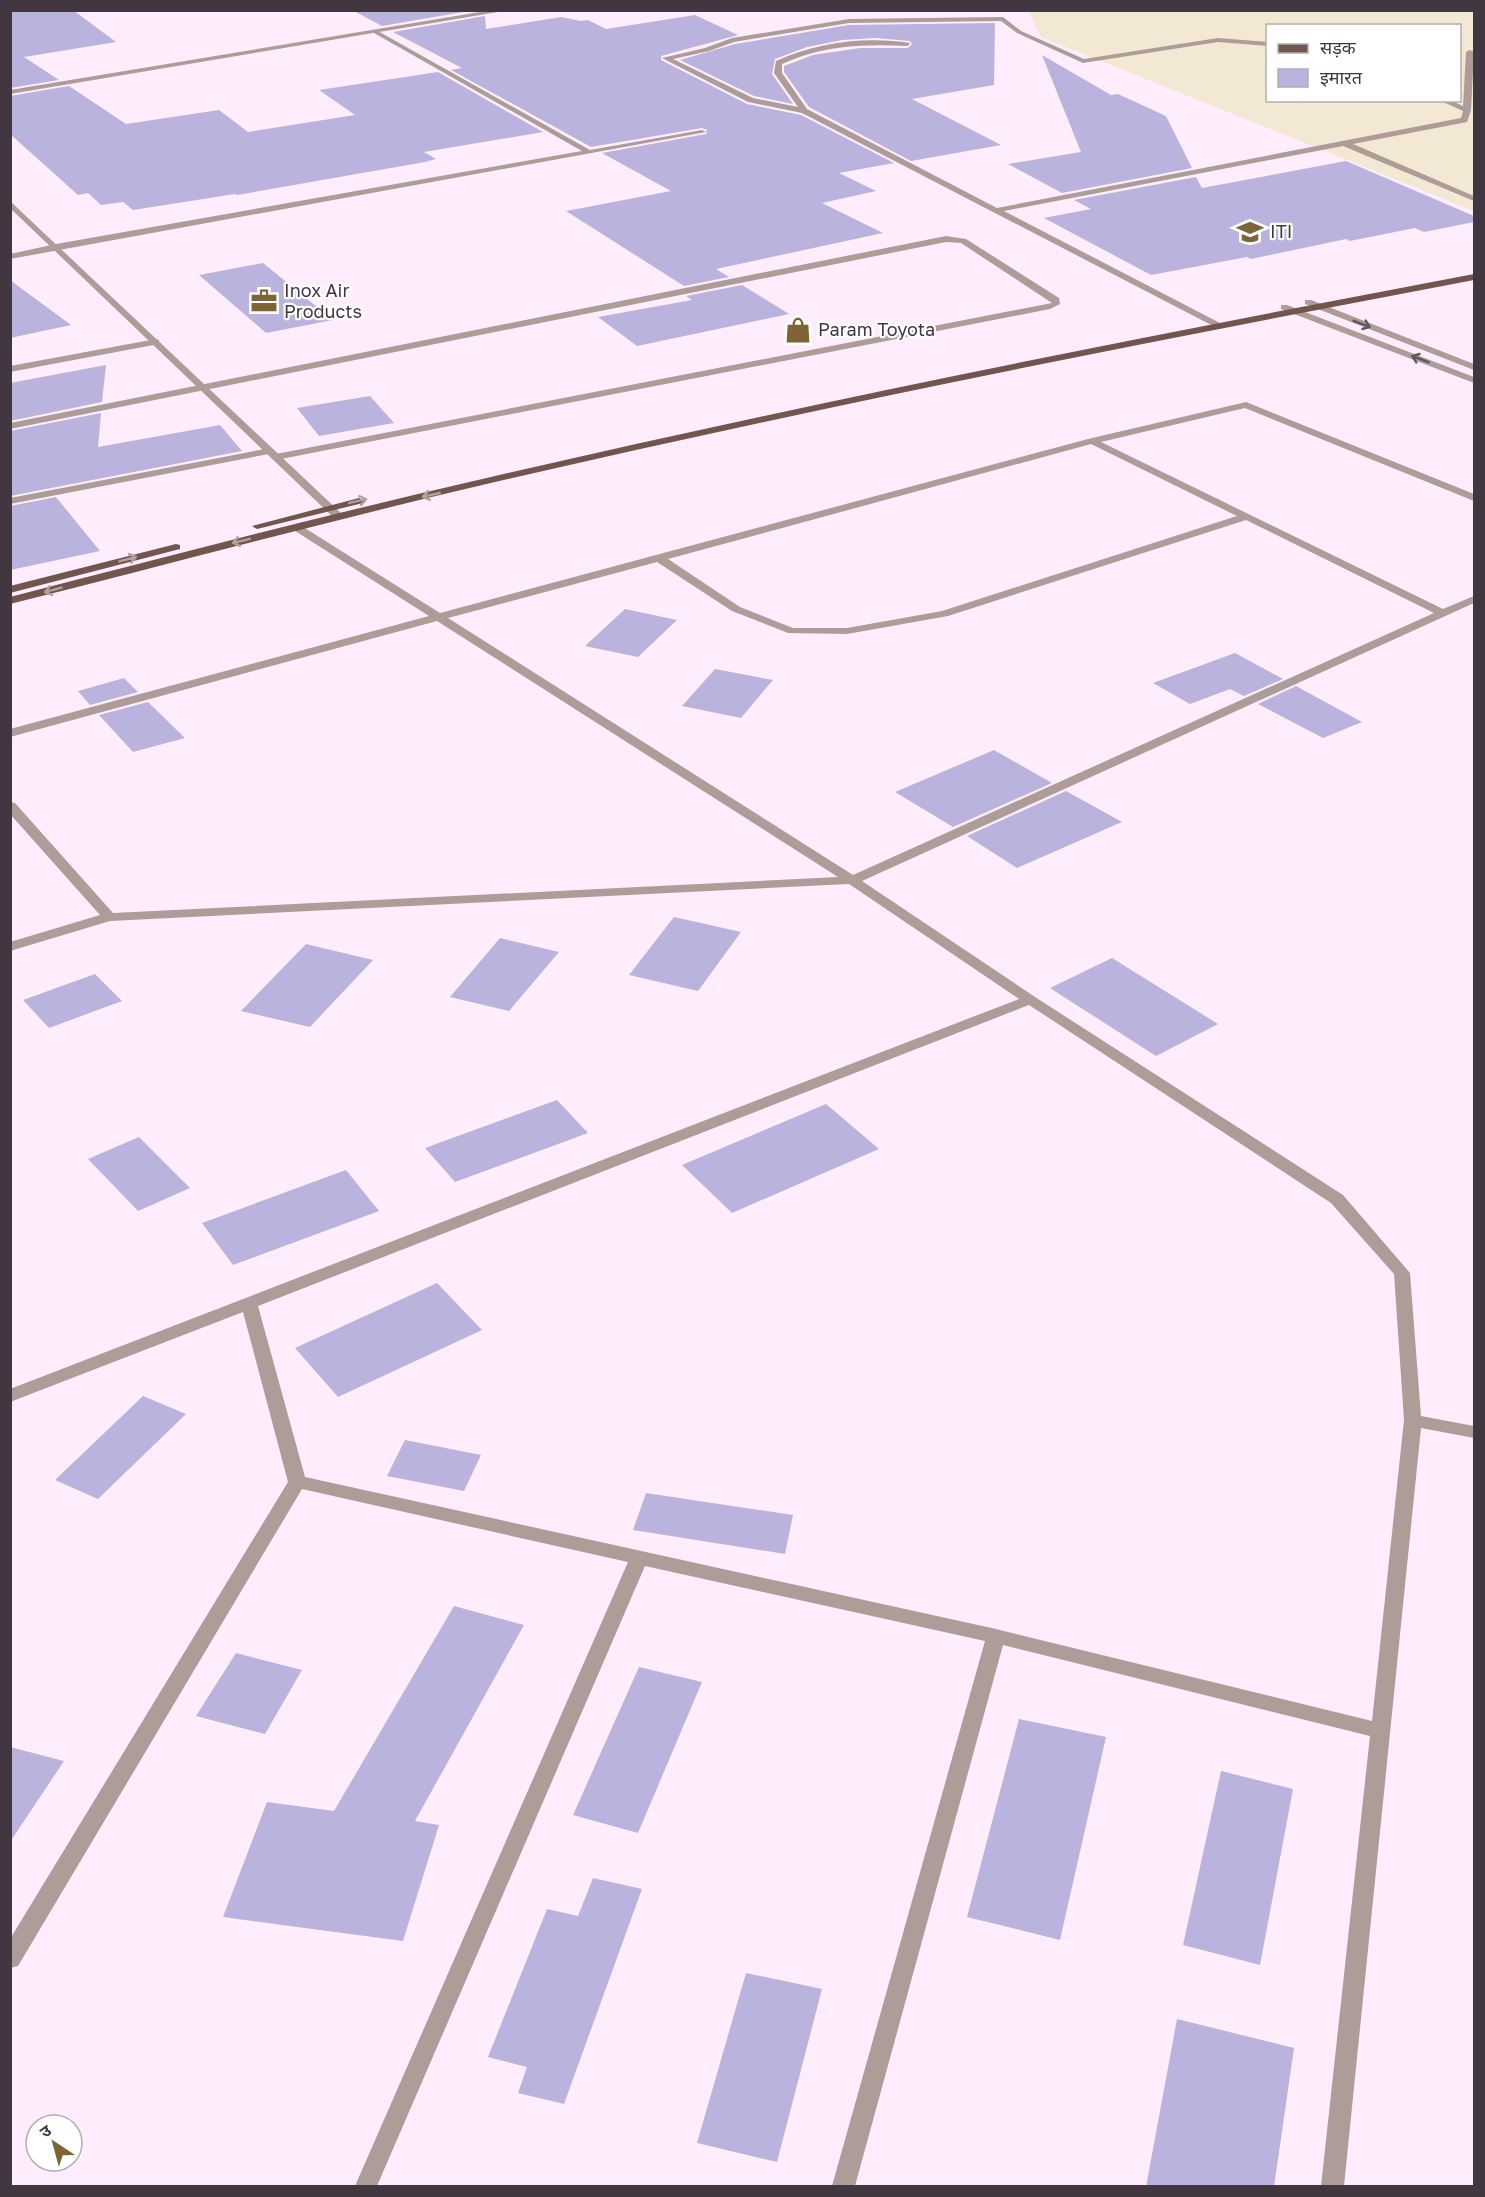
<svg xmlns="http://www.w3.org/2000/svg" width="1485" height="2197" font-family="'Golos Text','Noto Sans Devanagari',sans-serif">
  <style>
    .industrial { fill: #f2e8d3; fill-rule: evenodd }
    .building { fill: #bab3dd }
    .lines { fill: none; stroke-linecap: round; stroke-linejoin: round }
    .service { fill: #ad9c97; fill-rule: evenodd }
    .minor { fill: #ad9c97; fill-rule: evenodd }
    .tertiary { fill: #ad9c97; fill-rule: evenodd }
    .primary { fill: #72554d; fill-rule: evenodd }
    .oneway { stroke: #62555b }
    .oneway2 { stroke: #b1a29d }
    .labels { text-anchor: middle; stroke-width: 4.5; stroke-linejoin: round; paint-order: stroke }
    .far-poi-label { font-size: 18px; fill: #423641; stroke: #fff; text-anchor: start }
  </style>
  <rect width="100%" height="100%" fill="#ffedfd"/>
  <path class="industrial" d="M1028,11H1474V211L1041,37ZM1268,26H1460V100H1268Z"/>
  <path class="building" d="M10,10H73L116,42L24,57L59,80L10,88Z
    M352,10H475L382,26Z
    M695,15L738,35L661,56V60L747,104L801,115L894,163L839,173L876,191L822,203L883,233L716,269L729,277L684,286L566,211L671,191L602,153L706,134L707,130L702,128L591,147L451,70L462,68L393,32L485,16L486,29L561,17L581,21L588,20L606,29Z
    M995,23L994,85L912,99L1001,145L911,161L809,107L784,72V66L813,55L860,48H908L912,44L910,41L876,38L842,40L807,47L775,59L772,74L793,104L754,96L680,60L735,44L849,25Z
    M1042,55L1111,95L1118,94L1166,116L1192,168L1062,193L1008,164L1081,152Z
    M438,72L543,132L424,152L436,159L425,162L237,195L235,194L133,210L123,202L101,205L88,193L78,195L10,134V96L69,86L126,124L219,110L248,132L355,115L319,90Z
    M1346,161L1474,216V222L1424,232L1415,228L1350,241L1346,239L1251,259L1247,257L1151,275L1044,218L1091,209L1074,200L1196,177L1202,188Z
    M263,263L333,320L266,333L199,275Z
    M10,280L71,325L10,338Z
    M742,285L789,314L637,346L598,317L692,300L686,296Z
    M106,365L102,402L10,421V383Z
    M370,396L394,423L319,436L297,408Z
    M101,413L98,447L220,425L242,451L10,496V431Z
    M56,497L100,551L10,570V506Z
    M625,609L677,620L638,657L585,646Z
    M1235,653L1283,679L1244,696L1230,689L1190,704L1153,683Z
    M715,669L773,680L741,718L682,706Z
    M124,678L138,692L90,705L78,691Z
    M1296,686L1362,722L1323,738L1258,704Z
    M148,702L185,738L133,752L99,715Z
    M994,750L1052,783L953,827L895,792Z
    M1066,791L1122,822L1017,868L967,836Z
    M674,917L741,932L698,991L629,975Z
    M500,938L559,952L509,1011L450,997Z
    M306,944L373,960L310,1027L241,1011Z
    M1112,958L1218,1024L1156,1056L1050,988Z
    M95,974L122,1001L49,1028L23,1000Z
    M557,1100L588,1133L455,1182L425,1148Z
    M826,1104L879,1149L732,1213L682,1165Z
    M139,1137L190,1188L138,1211L88,1159Z
    M346,1170L379,1211L233,1265L202,1223Z
    M437,1283L482,1330L338,1397L295,1348Z
    M143,1396L186,1414L98,1499L55,1480Z
    M405,1440L481,1455L464,1491L387,1476Z
    M646,1493L793,1515L785,1554L633,1530Z
    M454,1606L524,1625L415,1821L439,1825L403,1941L223,1917L267,1802L334,1811Z
    M236,1653L302,1670L265,1734L196,1716Z
    M639,1667L702,1682L638,1833L573,1815Z
    M1019,1719L1106,1737L1060,1940L967,1917Z
    M10,1747L64,1761L10,1842Z
    M1221,1771L1293,1789L1260,1965L1183,1945Z
    M593,1878L642,1889L564,2104L518,2093L527,2067L488,2057L547,1909L578,1916Z
    M746,1973L822,1989L777,2162L697,2143Z
    M1177,2019L1294,2048L1274,2187H1146Z"/>
  <g class="lines">
    <path class="service" d="M1003,17L1021,31L1084,59L1218,38L1268,42V46L1218,42L1083,63L1017,33L1001,21L849,23L734,42L709,51L673,59L753,98L798,107L774,73L776,61C817,42 866,36 910,43L908,46C864,44 823,45 782,64V73L807,109L997,208L1461,118L1463,111L1439,100H1450L1463,106L1466,52L1470,50L1474,52L1471,110L1467,122L1353,144L1474,196V201L1343,146L1004,211L1222,324V328L1219,329L802,113L748,102L662,58L705,48L732,38L849,19Z
      M376,30L590,150L702,130L706,132L10,259V254L56,244L582,151L374,33Z
      M946,236L966,239L1059,298L1060,304L1050,309L276,460L271,457L276,454L1052,303L961,243L946,242L10,429V423Z
      M156,339L159,340V344L10,372V366Z
      M270,448L275,451L274,453L10,504V498Z"/>
    <path class="minor" d="M10,201L342,514V518H334L10,208Z
      M1246,402L1474,494V501L1245,408L1101,442L1443,609L1474,596V603L862,881L1035,997L1343,1195L1410,1273L1421,1416L1474,1426V1438L1421,1428L1344,2186H1321L1370,1736L1003,1645L855,2186H832L985,1641L645,1566L377,2186H355L628,1562L302,1489L18,1966L10,1968V1939L288,1482L243,1312L10,1402V1389L1019,999L849,884L110,921L10,951V942L100,915L10,814V802L15,803L113,913L838,877L437,621L10,737V729L429,616L292,529V525H300L440,613L1088,439ZM1091,444L1237,516L942,611L847,628H793L740,607L668,559ZM1246,520L1434,613L853,875L448,618L657,562L732,611L788,633L847,634L948,616ZM1029,1005L1331,1203L1394,1274L1404,1420L1372,1721L996,1629L305,1477L258,1306Z"/>
    <path class="tertiary" d="M492,10H510L10,94V90Z
      M1305,300H1311L1474,364V370L1305,304Z
      M1281,305H1287L1474,377V383L1281,309Z"/>
    <path class="primary" d="M1474,274V280C1141,343 808,409 478,486C321,523 166,565 10,604V597C166,557 321,516 478,480C808,403 1141,337 1474,274Z
      M359,498L364,501L363,503L257,529L252,526Z
      M176,544L180,545V549L10,593V586Z"/>
  </g>
  <defs><path id="oneway-shaft" d="M-6 0H5M1.5-3L5.5 0L1.5 3" fill="none" stroke-width="1.6" stroke-linecap="round" stroke-linejoin="round" transform="scale(1.5)"/></defs>
  <g class="oneway">
    <use href="#oneway-shaft" transform="translate(1362 324) rotate(21)"/>
    <use href="#oneway-shaft" transform="translate(1420 359) rotate(-159)"/>
  </g>
  <g class="oneway2">
    <use href="#oneway-shaft" transform="translate(431 495) rotate(167)"/>
    <use href="#oneway-shaft" transform="translate(358 501) rotate(-12)"/>
    <use href="#oneway-shaft" transform="translate(241 541) rotate(166)"/>
    <use href="#oneway-shaft" transform="translate(128 559) rotate(-15)"/>
    <use href="#oneway-shaft" transform="translate(53 590) rotate(165)"/>
  </g>
  <defs>
    <g id="school-bare" transform="scale(2.07)"><path d="M0-5L7-2L0 1L-7-2ZM-4 1L0 2.5L4 1V4Q0 6-4 4Z" fill="#7d6335" stroke="#fff" stroke-width="2.5" paint-order="stroke"/></g>
    <g id="office-bare" transform="scale(2.07)"><path d="M-6-3h4V-5.5h4V-3h4V5H-6ZM-1-4.5V-3h2v-1.5ZM-6 0V1H6V0Z" fill="#7d6335" stroke="#fff" stroke-width="2.5" paint-order="stroke"/></g>
    <g id="shop-bare" transform="scale(2.07)"><path d="M-5-2.5h2.3a2.7 3.5 0 0 1 5.4 0H5L5.5 6h-11ZM-1.5-2.5h3a1.5 2.3 0 0 0-3 0Z" fill="#7d6335" stroke="#fff" stroke-width="2.5" paint-order="stroke"/></g>
  </defs>
  <g fill-rule="evenodd">
    <use href="#school-bare" x="1250" y="232"/>
    <use href="#office-bare" x="264" y="301"/>
    <use href="#shop-bare" x="798" y="330"/>
  </g>
  <g class="labels">
    <g class="far-poi-label">
      <text x="1270" y="238">ITI</text>
      <text x="284" y="297">Inox Air<tspan x="284" dy="21">Products</tspan></text>
      <text x="818" y="336">Param Toyota</text>
    </g>
  </g>
  <rect width="1485" height="2197" fill="none" stroke="#423641" stroke-width="24"/>
  <rect x="1266" y="24" width="195" height="78" fill="#ffffff" stroke="#b3afb3" stroke-width="1.5"/>
  <rect x="1278" y="44" width="30" height="9" fill="#72554d" stroke="#b3afb3" stroke-width="1.5"/>
  <text x="1320" y="54" font-size="18" fill="#423641">सड़क</text>
  <rect x="1278" y="69" width="30" height="18" fill="#bab3dd" stroke="#b3afb3" stroke-width="1.5"/>
  <text x="1320" y="84" font-size="18" fill="#423641">इमारत</text>
  <g transform="translate(54 2143) rotate(324)"><circle r="28" fill="#ffffff" stroke="#b3afb3" stroke-width="1.5"/>
  <path d="M0-4.5L10 22L0 15L-10 22Z" fill="#7d6335"/>
  <text y="-9" font-size="16" font-weight="bold" text-anchor="middle" fill="#423641">उ</text>
  </g>
</svg>
